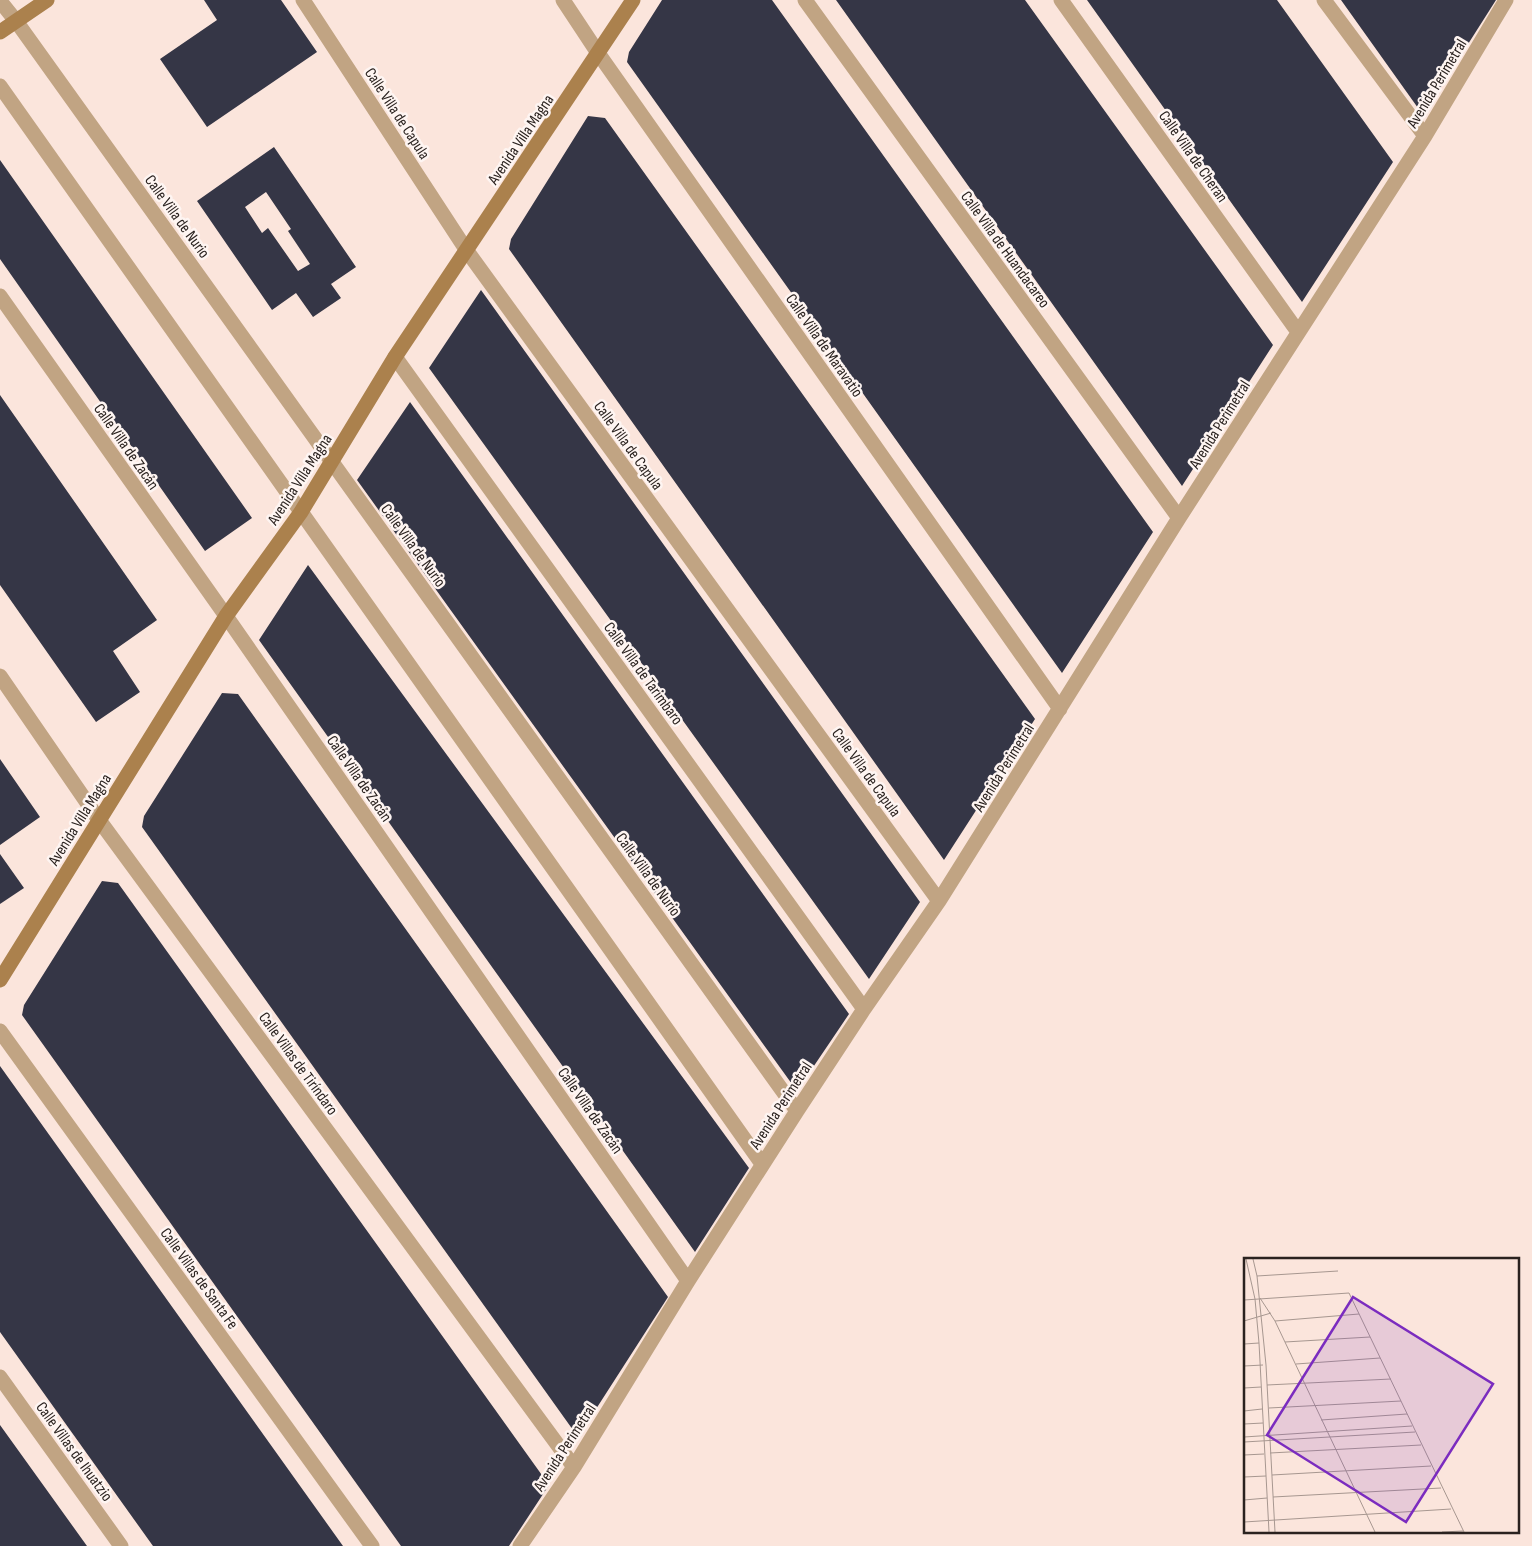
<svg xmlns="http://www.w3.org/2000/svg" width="1532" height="1546" font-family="'Sofia Sans Condensed',sans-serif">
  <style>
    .building { fill: #353646; fill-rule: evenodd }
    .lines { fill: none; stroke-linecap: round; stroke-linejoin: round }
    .street { stroke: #c1a483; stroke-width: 15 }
    .secondary { stroke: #ab814d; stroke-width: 15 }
    .labels { text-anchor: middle; stroke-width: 5; stroke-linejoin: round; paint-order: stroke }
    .street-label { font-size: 16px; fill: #2a221f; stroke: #fef5f2 }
    .inset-road { fill: none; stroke: #a79790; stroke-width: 1 }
    .view { fill: #7b2cbf; fill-opacity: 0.15; stroke: #7b2cbf; stroke-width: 2.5 }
    .inset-edge { fill: none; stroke: #2a221f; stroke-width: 2.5 }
  </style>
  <rect width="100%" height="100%" fill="#fbe5dc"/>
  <path class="building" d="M204,0H281L317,52L207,127L160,59L217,20Z
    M662,0H772L1153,532L1062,673L627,62L629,52Z
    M836,0H1025L1273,345L1182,486Z
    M1087,0H1277L1393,162L1302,302Z
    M1341,0H1496L1423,115Z
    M588,116L605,118L1035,719L944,860L509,249L511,239Z
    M274,147L356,267L331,284L341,298L313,317L296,293L272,310L197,201ZM266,192L291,229L288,231L310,264L298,271L268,228L262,233L245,207Z
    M0,160L252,518L205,551L0,259Z
    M481,290L920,902L869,979L429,368Z
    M0,395L157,620L113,651L140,692L96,722L0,585Z
    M410,402L849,1014L797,1091L357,480Z
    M308,565L749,1168L695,1252L259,640Z
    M222,693L238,694L668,1297L578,1437L142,827L144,816Z
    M0,759L40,817L0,845Z
    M0,854L24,888L0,904Z
    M102,881L118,883L549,1485L509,1546H401L22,1015L24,1005Z
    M0,1066L343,1546H153L0,1332Z
    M0,1425L87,1546H0Z"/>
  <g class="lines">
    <path class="street" d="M303,0L467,251L939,901
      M563,0L598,53L1060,709
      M805,0L1179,518
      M1061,0L1298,332
      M1324,0L1425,136
      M0,1L16,21L797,1111
      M0,86L762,1164
      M0,296L226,616L688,1281
      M395,357L864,1009
      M0,676L99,820L574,1467
      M0,1031L372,1546
      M0,1377L121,1546
      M520,1546L574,1467L688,1281L797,1111L864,1009L939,901L1179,518L1425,136L1506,0"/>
    <path class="secondary" d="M0,32L47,0
      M0,980L226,616L301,512L395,357L633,0"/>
  </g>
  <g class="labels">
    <g class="street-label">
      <text transform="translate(1436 83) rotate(-59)" y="6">Avenida Perimetral</text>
      <text transform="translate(398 113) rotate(57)" y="6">Calle Villa de Capula</text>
      <text transform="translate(520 139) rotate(-56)" y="6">Avenida Villa Magna</text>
      <text transform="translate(1194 156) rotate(55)" y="6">Calle Villa de Cheran</text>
      <text transform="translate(178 216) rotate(54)" y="6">Calle Villa de Nurio</text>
      <text transform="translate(1006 249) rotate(54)" y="6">Calle Villa de Huandacareo</text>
      <text transform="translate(825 345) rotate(55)" y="6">Calle Villa de Maravatio</text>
      <text transform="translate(1219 424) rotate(-58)" y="6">Avenida Perimetral</text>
      <text transform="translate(629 445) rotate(54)" y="6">Calle Villa de Capula</text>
      <text transform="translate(127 446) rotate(55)" y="6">Calle Villa de Zacán</text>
      <text transform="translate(299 479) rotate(-57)" y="6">Avenida Villa Magna</text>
      <text transform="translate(414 545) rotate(54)" y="6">Calle Villa de Nurio</text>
      <text transform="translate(644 673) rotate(54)" y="6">Calle Villa de Tarimbaro</text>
      <text transform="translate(1003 767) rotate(-58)" y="6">Avenida Perimetral</text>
      <text transform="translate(867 772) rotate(54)" y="6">Calle Villa de Capula</text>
      <text transform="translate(360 778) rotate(55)" y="6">Calle Villa de Zacán</text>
      <text transform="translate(79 819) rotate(-58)" y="6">Avenida Villa Magna</text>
      <text transform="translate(649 874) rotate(54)" y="6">Calle Villa de Nurio</text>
      <text transform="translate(299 1063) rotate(54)" y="6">Calle Villas de Tiríndaro</text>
      <text transform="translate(780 1105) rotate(-57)" y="6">Avenida Perimetral</text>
      <text transform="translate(591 1110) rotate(55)" y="6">Calle Villa de Zacán</text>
      <text transform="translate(200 1278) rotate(54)" y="6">Calle Villas de Santa Fe</text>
      <text transform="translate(564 1447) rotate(-57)" y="6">Avenida Perimetral</text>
      <text transform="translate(75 1451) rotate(54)" y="6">Calle Villas de Ihuatzio</text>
    </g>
  </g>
  <g transform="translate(1244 1258)">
    <rect width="275" height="275" fill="#fbe5dc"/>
    <path class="inset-road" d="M2,1L11,41L15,85L25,274M9,1L13,18L22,107L31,274M13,18L94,13M16,40L31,63L131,274M0,42L105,35L220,274M0,63L27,55M31,63L115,56M41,84L126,79M0,86L15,85M52,106L136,100M0,108L19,107M23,127L147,121M0,130L17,129M25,150L157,143M0,153L18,151M77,162L163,156M0,166L19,165M0,179L168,168M0,184L171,174M26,195L177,187M0,197L20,196M28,217L187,208M0,219L22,218M29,239L197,230M0,242L23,240M0,264L207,251M198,274L219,273"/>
    <path class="view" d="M109,39L249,126L162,264L23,177Z"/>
    <rect width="275" height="275" class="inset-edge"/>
  </g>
</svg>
